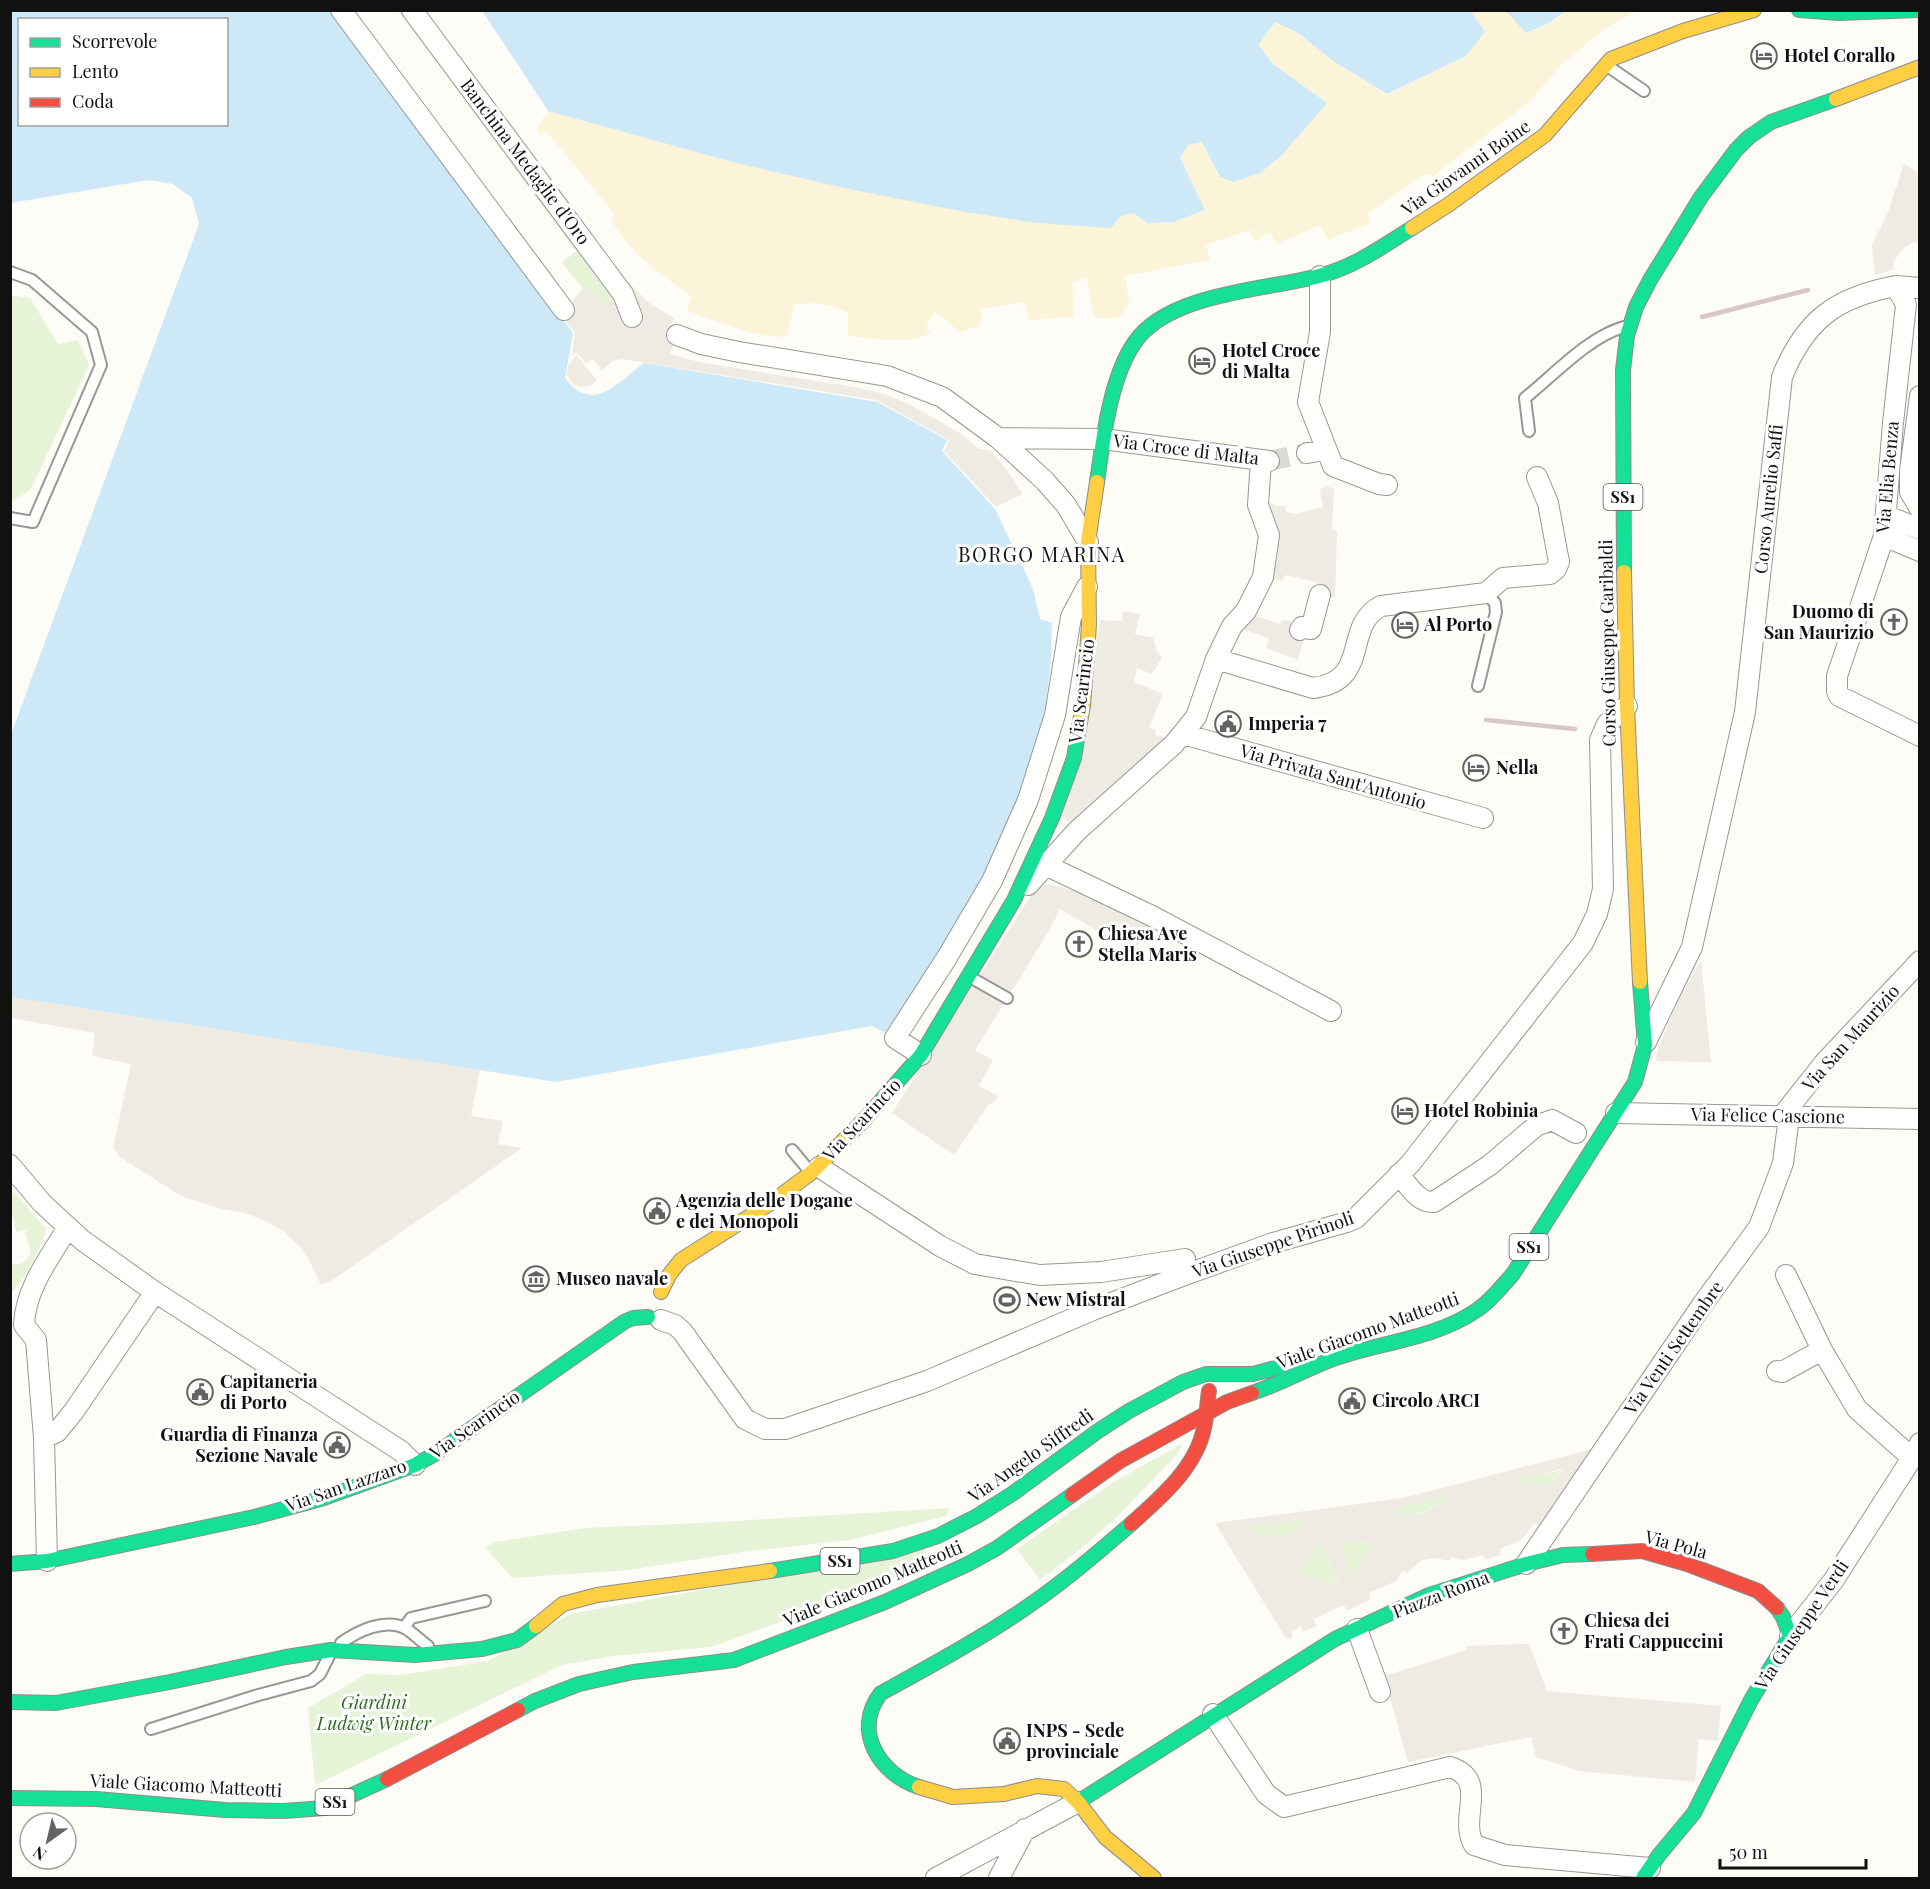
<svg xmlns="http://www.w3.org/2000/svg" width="1930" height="1889" font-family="'Playfair Display',serif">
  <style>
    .green { fill: #e7f3d7 }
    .sand { fill: #fcf4d9 }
    .plaza { fill: #edebe2; fill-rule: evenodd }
    .water { fill: #cde8f7; fill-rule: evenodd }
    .pier { fill: #fdfcf7 }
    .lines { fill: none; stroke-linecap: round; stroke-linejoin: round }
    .street-tunnel { stroke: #dad9d4; stroke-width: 20; stroke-dasharray: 20 10; stroke-linecap: butt }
    .lane-casing { stroke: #979795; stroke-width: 14 }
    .street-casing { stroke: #979795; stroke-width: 22 }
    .fast-casing { stroke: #8e8d8b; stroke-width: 16 }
    .slow-casing { stroke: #8e8d8b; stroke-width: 16 }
    .jam-casing { stroke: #8e8d8b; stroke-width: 16 }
    .lane { stroke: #fffffe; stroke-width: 10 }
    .street { stroke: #fffffe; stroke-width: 20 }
    .fast { stroke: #16e098; stroke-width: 14 }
    .slow { stroke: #ffcf43; stroke-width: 14 }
    .jam { stroke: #f24e42; stroke-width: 14 }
    .rail { stroke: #d9c6c7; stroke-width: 4.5 }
    .labels { text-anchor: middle; stroke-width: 6; stroke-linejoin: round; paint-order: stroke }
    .shield { fill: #fff; stroke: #585858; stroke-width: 1.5 }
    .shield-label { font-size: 16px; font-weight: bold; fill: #111 }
    .poi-label { font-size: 18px; font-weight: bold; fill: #111; stroke: #fff; text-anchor: start }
    .street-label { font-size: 18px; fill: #111; stroke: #fff }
    .park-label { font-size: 18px; font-style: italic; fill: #2f6b1f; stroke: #fff }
    .neighbourhood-label { font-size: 20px; letter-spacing: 1.5px; fill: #111; stroke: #fff }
  </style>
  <rect width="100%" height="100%" fill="#fdfcf7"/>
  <path class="green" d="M577,251L593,274L613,296L612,302C592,305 573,276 562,262Z
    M11,295L30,298L58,344L78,340L89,365L31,489L11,503Z
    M11,1192H14L46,1229C41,1247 26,1281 11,1292V1263C21,1267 26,1262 31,1252L25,1230L16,1232L11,1206Z
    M1182,1444L1178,1453L1121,1513L1083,1547L1040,1580L1017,1549L1115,1481Z
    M1562,1470L1550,1485L1512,1482L1514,1480Z
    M1447,1495L1449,1499L1447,1501C1431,1508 1409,1522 1393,1511L1395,1508Z
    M1508,1501L1539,1502L1522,1525Z
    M1498,1505L1513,1530L1483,1529Z
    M950,1508L946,1516L850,1540L742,1552L629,1570L512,1578L485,1547L496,1542L584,1528L700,1523Z
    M1306,1520H1308L1306,1524L1282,1539L1252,1531L1253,1526Z
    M1338,1541L1375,1543L1353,1576Z
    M1322,1544L1338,1584L1295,1572Z
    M925,1549L929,1560L805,1613L711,1647L613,1656L562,1665L315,1785L308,1708L366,1674L401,1675L488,1661L570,1614Z"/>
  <path class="sand" d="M1471,11H1506L1527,33L1550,23L1567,11H1636L1605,28L1562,64L1531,100L1433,176L1425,174L1367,214L1371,223L1327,240L1321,225L1276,244L1270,232L1255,242L1250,230L1206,245L1210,260L1125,276L1129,302L1119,318H1094L1087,278L1072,282L1074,317L1029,320L1025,302L982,309L979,326L960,332L935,312L926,326L930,332C911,347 870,338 848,336V313C827,304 817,301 794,305L787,336C761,341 713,319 687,311L692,296C663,277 627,251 611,219L615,215L547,132L540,135L537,127L548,111L736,163L1121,216L1132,213L1146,223L1173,222L1205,210L1180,158L1188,145L1202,142L1219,177L1234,182L1260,173L1282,155L1327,103L1273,64L1257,45L1275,23L1297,33L1333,61L1387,95L1466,56L1485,32Z"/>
  <path class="plaza" d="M334,11H355L572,303L584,287L605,302H612L614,299L607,287L593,274L398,11H425L622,276L649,303L674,318L672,324L678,327L670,354L699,362L854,387L885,394L909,404L960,433L979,449L990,450L1006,469L1023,494L996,507L944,451L949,440L876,400L622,359L613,361L602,370L592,359L587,364L576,352L572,356L575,333Z
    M1904,164L1919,173V243L1913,242L1902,250L1894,261L1893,270L1875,275L1872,245L1887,215Z
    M576,355L597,380L590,386L582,387L574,385L567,376L568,366Z
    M1327,487L1334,488L1332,529L1337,531L1335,598L1323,597L1316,593L1318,584L1317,582L1285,575L1284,581L1272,579L1277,537L1267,503H1272L1275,506H1286V512L1295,514L1323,507L1320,489Z
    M1123,611L1140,614L1135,634L1153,638L1157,651L1162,658L1152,674L1137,668L1134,682L1163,694L1149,727L1156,730L1155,735L1169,739L1076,822H1069L1063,818L1100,620L1122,621Z
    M1249,614L1280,624L1282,620L1291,621L1290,627L1305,632L1298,660L1266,648L1269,638L1235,627Z
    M1049,884L1071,890L1076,889L1153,922L1134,952L1058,908L1059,912L1042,942L975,1050L993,1060L979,1086L998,1096L995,1102L988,1105L954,1155L892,1113L1032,894L1039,888Z
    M1701,961L1711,1062L1656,1061L1658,1049L1679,998Z
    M11,997L480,1070L471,1116L503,1121L498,1144L522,1148L334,1279L321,1285L308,1258L300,1247L283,1231L266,1221L245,1213L221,1209L181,1196L120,1157L113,1148L131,1064L92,1056L95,1033L11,1018Z
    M1593,1449L1540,1526L1535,1523L1521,1540L1500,1549L1501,1555L1485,1560L1484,1555L1463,1560L1451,1557L1449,1561L1436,1558L1422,1560L1407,1573L1403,1570L1396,1581L1369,1593L1371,1599L1347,1611L1344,1605L1314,1619L1316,1626L1304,1632L1301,1626L1291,1632L1293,1637L1287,1640L1215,1523L1403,1498ZM1561,1469L1562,1471L1550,1485L1512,1482ZM1446,1495L1449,1499L1447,1501L1420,1514H1398L1393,1511L1396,1508ZM1306,1520H1308L1306,1524L1282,1539L1252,1531V1529L1253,1526ZM1339,1541L1374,1543L1353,1575ZM1322,1544L1338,1583L1337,1584L1296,1572Z
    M1529,1644L1547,1691L1721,1706L1718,1741L1699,1739L1695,1782L1579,1771L1536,1757L1531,1737L1408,1762L1384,1676L1467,1650L1466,1646Z"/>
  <path class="water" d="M1470,10L1485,32L1466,56L1387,94L1333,61L1298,33L1275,22L1258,45L1273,64L1327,103L1282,155L1260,173L1234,182L1220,177L1202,142L1188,145L1180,158L1205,210L1173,222L1147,223L1133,213L1121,216L1111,228L1037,223L965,212L844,188L736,163L548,111L482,11Z
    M11,11H332L573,333L565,378C593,415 618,382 644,363L877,402L947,440L942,451L995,509L1033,589L1040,619L1052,623L1051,661L1045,710L1028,771L1001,842L982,882L933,964L885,1033L872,1026L556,1082L11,997L10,737L199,224L192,198L173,184L149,180L11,203ZM20,20H226V124H20Z
    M1506,11H1566L1549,23L1526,33Z"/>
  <path class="pier" d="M479,10L482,11L524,74L548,111L547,113Z"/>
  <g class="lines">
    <path class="street-tunnel" d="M1269,461L1307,453"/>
    <g class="lane-casing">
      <path id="lane" d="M1606,65L1644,91
        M10,272L32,280L92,332L101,365L33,522L10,518
        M1529,431L1525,398C1554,375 1588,337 1624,327
        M1478,686L1496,612L1495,603L1486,593
        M968,976L1007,998
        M792,1150L811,1173
        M404,1628L411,1618L485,1601
        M341,1643C358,1631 384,1618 405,1628C413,1633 421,1641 428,1646
        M151,1729L255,1696L311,1681L320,1674L329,1656"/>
    </g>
    <g class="street-casing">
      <path id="street" d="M341,10L564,310
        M412,10L623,294L632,317
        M1320,276V332L1308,402L1333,466L1379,484L1387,485
        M1896,286L1920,288
        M677,335L701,344L739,352L887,376L942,397L998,438L1045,481L1066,505L1088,542
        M1920,396L1910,470V492L1920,509
        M998,438L1103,439L1269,461
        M1307,453L1325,450
        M1887,516L1920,529
        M1884,536L1920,551
        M1300,630L1302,627L1311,629L1320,595
        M1216,659L1313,688C1372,681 1342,626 1381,606L1486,593L1503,578L1550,574L1556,569L1559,562L1548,503L1537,477
        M1183,734L1483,818
        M1037,861L1152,916L1331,1011
        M1028,885L1077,831L1174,744L1196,717L1216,659L1232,626L1246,611L1263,577L1269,535L1258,505L1261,460
        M1646,1042L1692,947L1745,712L1782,377C1805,320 1836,297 1896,286L1906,305L1893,423L1884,536L1837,676V691L1839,696L1920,736
        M921,1055L895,1038L946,959L992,881L1028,800L1055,715L1071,617L1087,587
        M1616,1113L1920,1119
        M1783,1115L1825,1062L1920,961
        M10,1165L42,1203L82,1240L155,1292L401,1451L415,1465
        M819,1167L940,1246L975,1264L1040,1275L1101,1272L1185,1259
        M1399,1174C1408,1185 1418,1203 1434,1202L1490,1165L1536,1126L1552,1120L1576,1133
        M1786,1275L1822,1350L1857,1409L1912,1458
        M661,1320L675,1325L682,1331L745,1419L765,1429H785L927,1381L1093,1310L1182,1276L1273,1243L1347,1222L1356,1218L1410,1164L1583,943L1597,914L1603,889L1600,740L1607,724L1627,706
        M1777,1371L1782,1372L1822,1350
        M44,1438L57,1432L74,1411L155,1292
        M47,1561L44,1438L36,1340L24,1325C25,1290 49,1258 67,1229
        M1526,1564L1702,1305L1759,1227L1783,1163L1789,1117
        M1357,1629L1380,1692
        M1790,1636L1833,1581L1912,1458L1920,1443
        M1213,1714L1266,1794L1284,1807L1450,1767C1490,1780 1458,1817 1474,1845L1505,1855L1650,1868
        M936,1878L1078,1802
        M999,1878L1025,1829"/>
    </g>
    <g class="fast-casing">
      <path id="fast" d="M1799,10L1839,13L1918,10
        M1097,482C1103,441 1110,377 1135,342C1169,293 1266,290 1319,276C1354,267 1382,247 1412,228
        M1624,572L1623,370L1627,336L1636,307L1650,280L1701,197L1736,150L1749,137L1771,122L1836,99
        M864,1120L921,1055L1014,900L1052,818L1074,758L1079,727
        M1252,1393C1280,1384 1306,1369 1333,1359C1380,1342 1435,1339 1477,1310C1491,1301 1502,1286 1513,1274L1635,1082L1645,1045L1640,982
        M10,1564L47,1561L254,1517L324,1498L415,1465L435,1454L624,1322L633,1318L648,1317
        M770,1571L893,1551L938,1536L977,1516L1012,1494L1098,1431L1129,1411L1183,1382L1206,1374H1253L1279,1367
        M10,1702L56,1703L170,1682L286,1657L331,1650L415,1655L482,1649L517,1640L536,1626
        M518,1710L535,1701L579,1684L633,1672L734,1660L885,1602L968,1564L997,1548L1072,1495
        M919,1787C879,1774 852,1730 881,1693C925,1669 970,1645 1012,1617C1054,1590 1093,1557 1131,1524
        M10,1798L96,1799L225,1810L284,1811L324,1808L387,1779
        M1078,1802L1335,1639L1429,1595L1526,1564L1563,1555L1592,1554
        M1643,1878L1659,1855L1694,1813L1751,1700L1790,1636L1783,1617L1777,1608"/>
    </g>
    <g class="slow-casing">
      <path id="slow" d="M1836,99L1920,67
        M1412,228L1448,205L1545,135L1611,59L1683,31L1754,10
        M1624,572L1627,706L1640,982
        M1079,727L1083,706L1089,625L1088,542L1097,482
        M661,1292L669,1275L681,1260L769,1204L811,1173L864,1120
        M536,1626L563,1604L597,1595L770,1571
        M919,1787L953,1797L1004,1794L1037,1786L1064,1789L1078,1802L1105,1837L1154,1878"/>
    </g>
    <g class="jam-casing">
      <path id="jam" d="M1072,1495L1120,1461L1227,1402L1252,1393
        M1131,1524C1160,1498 1196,1468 1204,1428C1207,1416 1207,1403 1209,1391
        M1592,1554L1642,1551L1687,1564L1758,1591L1777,1608
        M387,1779L518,1710"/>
    </g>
    <use href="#lane" class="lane"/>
    <use href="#street" class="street"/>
    <use href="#fast" class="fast"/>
    <use href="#slow" class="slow"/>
    <use href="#jam" class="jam"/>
    <path class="rail" d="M1702,317L1808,290
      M1486,720L1575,729"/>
  </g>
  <defs>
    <g id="hotel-ring" transform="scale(1.35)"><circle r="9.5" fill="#fff" stroke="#646362" stroke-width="1.5"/><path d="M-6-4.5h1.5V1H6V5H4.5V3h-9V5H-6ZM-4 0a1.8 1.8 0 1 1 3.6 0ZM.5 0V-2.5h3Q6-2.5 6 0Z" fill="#646362"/></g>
    <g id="church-ring" transform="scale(1.35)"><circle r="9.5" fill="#fff" stroke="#646362" stroke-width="1.5"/><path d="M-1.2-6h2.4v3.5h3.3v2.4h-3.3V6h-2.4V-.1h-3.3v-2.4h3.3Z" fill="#646362"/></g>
    <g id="civic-ring" transform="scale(1.35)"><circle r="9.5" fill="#fff" stroke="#646362" stroke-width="1.5"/><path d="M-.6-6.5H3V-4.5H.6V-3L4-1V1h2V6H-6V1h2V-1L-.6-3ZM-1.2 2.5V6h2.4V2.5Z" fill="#646362"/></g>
    <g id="museum-ring" transform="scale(1.35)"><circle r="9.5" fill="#fff" stroke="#646362" stroke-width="1.5"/><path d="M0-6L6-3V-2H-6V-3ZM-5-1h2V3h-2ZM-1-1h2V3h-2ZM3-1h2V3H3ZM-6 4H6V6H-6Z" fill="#646362"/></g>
    <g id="stadium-ring" transform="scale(1.35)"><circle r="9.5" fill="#fff" stroke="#646362" stroke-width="1.5"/><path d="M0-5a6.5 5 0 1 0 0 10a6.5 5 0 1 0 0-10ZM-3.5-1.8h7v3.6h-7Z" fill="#646362"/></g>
  </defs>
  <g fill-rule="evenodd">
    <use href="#hotel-ring" x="1764" y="56"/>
    <use href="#hotel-ring" x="1202" y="361"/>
    <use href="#church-ring" x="1894" y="622"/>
    <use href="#hotel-ring" x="1405" y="625"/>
    <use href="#civic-ring" x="1228" y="724"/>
    <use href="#hotel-ring" x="1476" y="768"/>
    <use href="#church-ring" x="1079" y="944"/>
    <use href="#hotel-ring" x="1405" y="1111"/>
    <use href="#civic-ring" x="657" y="1211"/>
    <use href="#museum-ring" x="536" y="1279"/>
    <use href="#stadium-ring" x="1007" y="1300"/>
    <use href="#civic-ring" x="200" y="1392"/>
    <use href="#civic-ring" x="1352" y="1401"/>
    <use href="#civic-ring" x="337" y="1445"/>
    <use href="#church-ring" x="1564" y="1631"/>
    <use href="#civic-ring" x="1007" y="1741"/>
  </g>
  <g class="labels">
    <g class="shield">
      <rect x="1603.5" y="484" width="39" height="26" rx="4.5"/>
      <rect x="1509.5" y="1234" width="39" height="26" rx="4.5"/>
      <rect x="820.5" y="1548" width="39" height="26" rx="4.5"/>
      <rect x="315.5" y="1789" width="39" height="26" rx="4.5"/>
    </g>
    <g class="shield-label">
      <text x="1623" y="503">SS1</text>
      <text x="1529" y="1253">SS1</text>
      <text x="840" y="1567">SS1</text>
      <text x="335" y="1808">SS1</text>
    </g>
    <g class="poi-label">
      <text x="1784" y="62">Hotel Corallo</text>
      <text x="1222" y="357">Hotel Croce<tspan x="1222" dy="21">di Malta</tspan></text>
      <text x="1874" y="618" text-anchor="end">Duomo di<tspan x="1874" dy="21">San Maurizio</tspan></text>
      <text x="1424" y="631">Al Porto</text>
      <text x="1248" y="730">Imperia 7</text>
      <text x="1496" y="774">Nella</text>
      <text x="1098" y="940">Chiesa Ave<tspan x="1098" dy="21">Stella Maris</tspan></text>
      <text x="1424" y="1117">Hotel Robinia</text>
      <text x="676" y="1207">Agenzia delle Dogane<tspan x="676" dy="21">e dei Monopoli</tspan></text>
      <text x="556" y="1285">Museo navale</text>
      <text x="1026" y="1306">New Mistral</text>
      <text x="220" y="1388">Capitaneria<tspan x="220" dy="21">di Porto</tspan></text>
      <text x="1372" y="1407">Circolo ARCI</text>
      <text x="318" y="1441" text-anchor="end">Guardia di Finanza<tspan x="318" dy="21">Sezione Navale</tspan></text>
      <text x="1584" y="1627">Chiesa dei<tspan x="1584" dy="21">Frati Cappuccini</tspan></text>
      <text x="1026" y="1737">INPS - Sede<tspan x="1026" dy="21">provinciale</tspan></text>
    </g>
    <g class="street-label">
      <text transform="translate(525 162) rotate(53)" y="6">Banchina Medaglie d'Oro</text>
      <text transform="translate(1466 168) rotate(-35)" y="6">Via Giovanni Boine</text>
      <text transform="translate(1186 450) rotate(7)" y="6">Via Croce di Malta</text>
      <text transform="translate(1888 477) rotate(-85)" y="6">Via Elia Benza</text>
      <text transform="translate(1769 499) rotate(-84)" y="6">Corso Aurelio Saffi</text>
      <text transform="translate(1608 643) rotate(-91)" y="6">Corso Giuseppe Garibaldi</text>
      <text transform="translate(1082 691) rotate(-83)" y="6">Via Scarincio</text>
      <text transform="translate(1333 777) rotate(16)" y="6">Via Privata Sant'Antonio</text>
      <text transform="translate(1851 1038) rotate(-48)" y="6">Via San Maurizio</text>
      <text transform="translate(1768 1116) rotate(1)" y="6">Via Felice Cascione</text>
      <text transform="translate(862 1120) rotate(-47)" y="6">Via Scarincio</text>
      <text transform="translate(1273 1245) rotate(-19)" y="6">Via Giuseppe Pirinoli</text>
      <text transform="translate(1368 1331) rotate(-20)" y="6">Viale Giacomo Matteotti</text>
      <text transform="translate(1674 1348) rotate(-55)" y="6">Via Venti Settembre</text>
      <text transform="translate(475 1425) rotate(-35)" y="6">Via Scarincio</text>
      <text transform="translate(1031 1456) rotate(-35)" y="6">Via Angelo Siffredi</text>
      <text transform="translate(346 1486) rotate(-19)" y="6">Via San Lazzaro</text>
      <text transform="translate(1676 1545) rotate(15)" y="6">Via Pola</text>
      <text transform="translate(873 1584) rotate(-23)" y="6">Viale Giacomo Matteotti</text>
      <text transform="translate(1441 1595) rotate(-21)" y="6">Piazza Roma</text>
      <text transform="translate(1802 1625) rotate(-56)" y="6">Via Giuseppe Verdi</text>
      <text transform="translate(186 1786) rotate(3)" y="6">Viale Giacomo Matteotti</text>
    </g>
    <g class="park-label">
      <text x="374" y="1709">Giardini<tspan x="374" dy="21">Ludwig Winter</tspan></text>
    </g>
    <g class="neighbourhood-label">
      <text x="1042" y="562">BORGO MARINA</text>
    </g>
  </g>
  <rect width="1930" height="1889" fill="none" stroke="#111111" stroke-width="24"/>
  <rect x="18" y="18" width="210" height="108" fill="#ffffff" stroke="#a0a0a0" stroke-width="1.5"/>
  <rect x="30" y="38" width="30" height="9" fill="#16e098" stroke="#a0a0a0" stroke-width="1.5"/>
  <text x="72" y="48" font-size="18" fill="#111111">Scorrevole</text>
  <rect x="30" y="68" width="30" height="9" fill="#ffcf43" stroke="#a0a0a0" stroke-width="1.5"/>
  <text x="72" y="78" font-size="18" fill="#111111">Lento</text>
  <rect x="30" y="98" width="30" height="9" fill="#f24e42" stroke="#a0a0a0" stroke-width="1.5"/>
  <text x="72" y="108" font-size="18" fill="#111111">Coda</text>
  <g transform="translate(48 1841) rotate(214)"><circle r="28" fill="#ffffff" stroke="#a0a0a0" stroke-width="1.5"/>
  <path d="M0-4.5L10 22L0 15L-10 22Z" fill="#646362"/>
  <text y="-9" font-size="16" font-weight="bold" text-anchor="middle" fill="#111111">N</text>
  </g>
  <path d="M1720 1859v9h146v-9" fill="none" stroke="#111111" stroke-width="3"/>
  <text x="1729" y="1859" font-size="18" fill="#111111" stroke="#ffffff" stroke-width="4.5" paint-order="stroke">50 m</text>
</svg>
